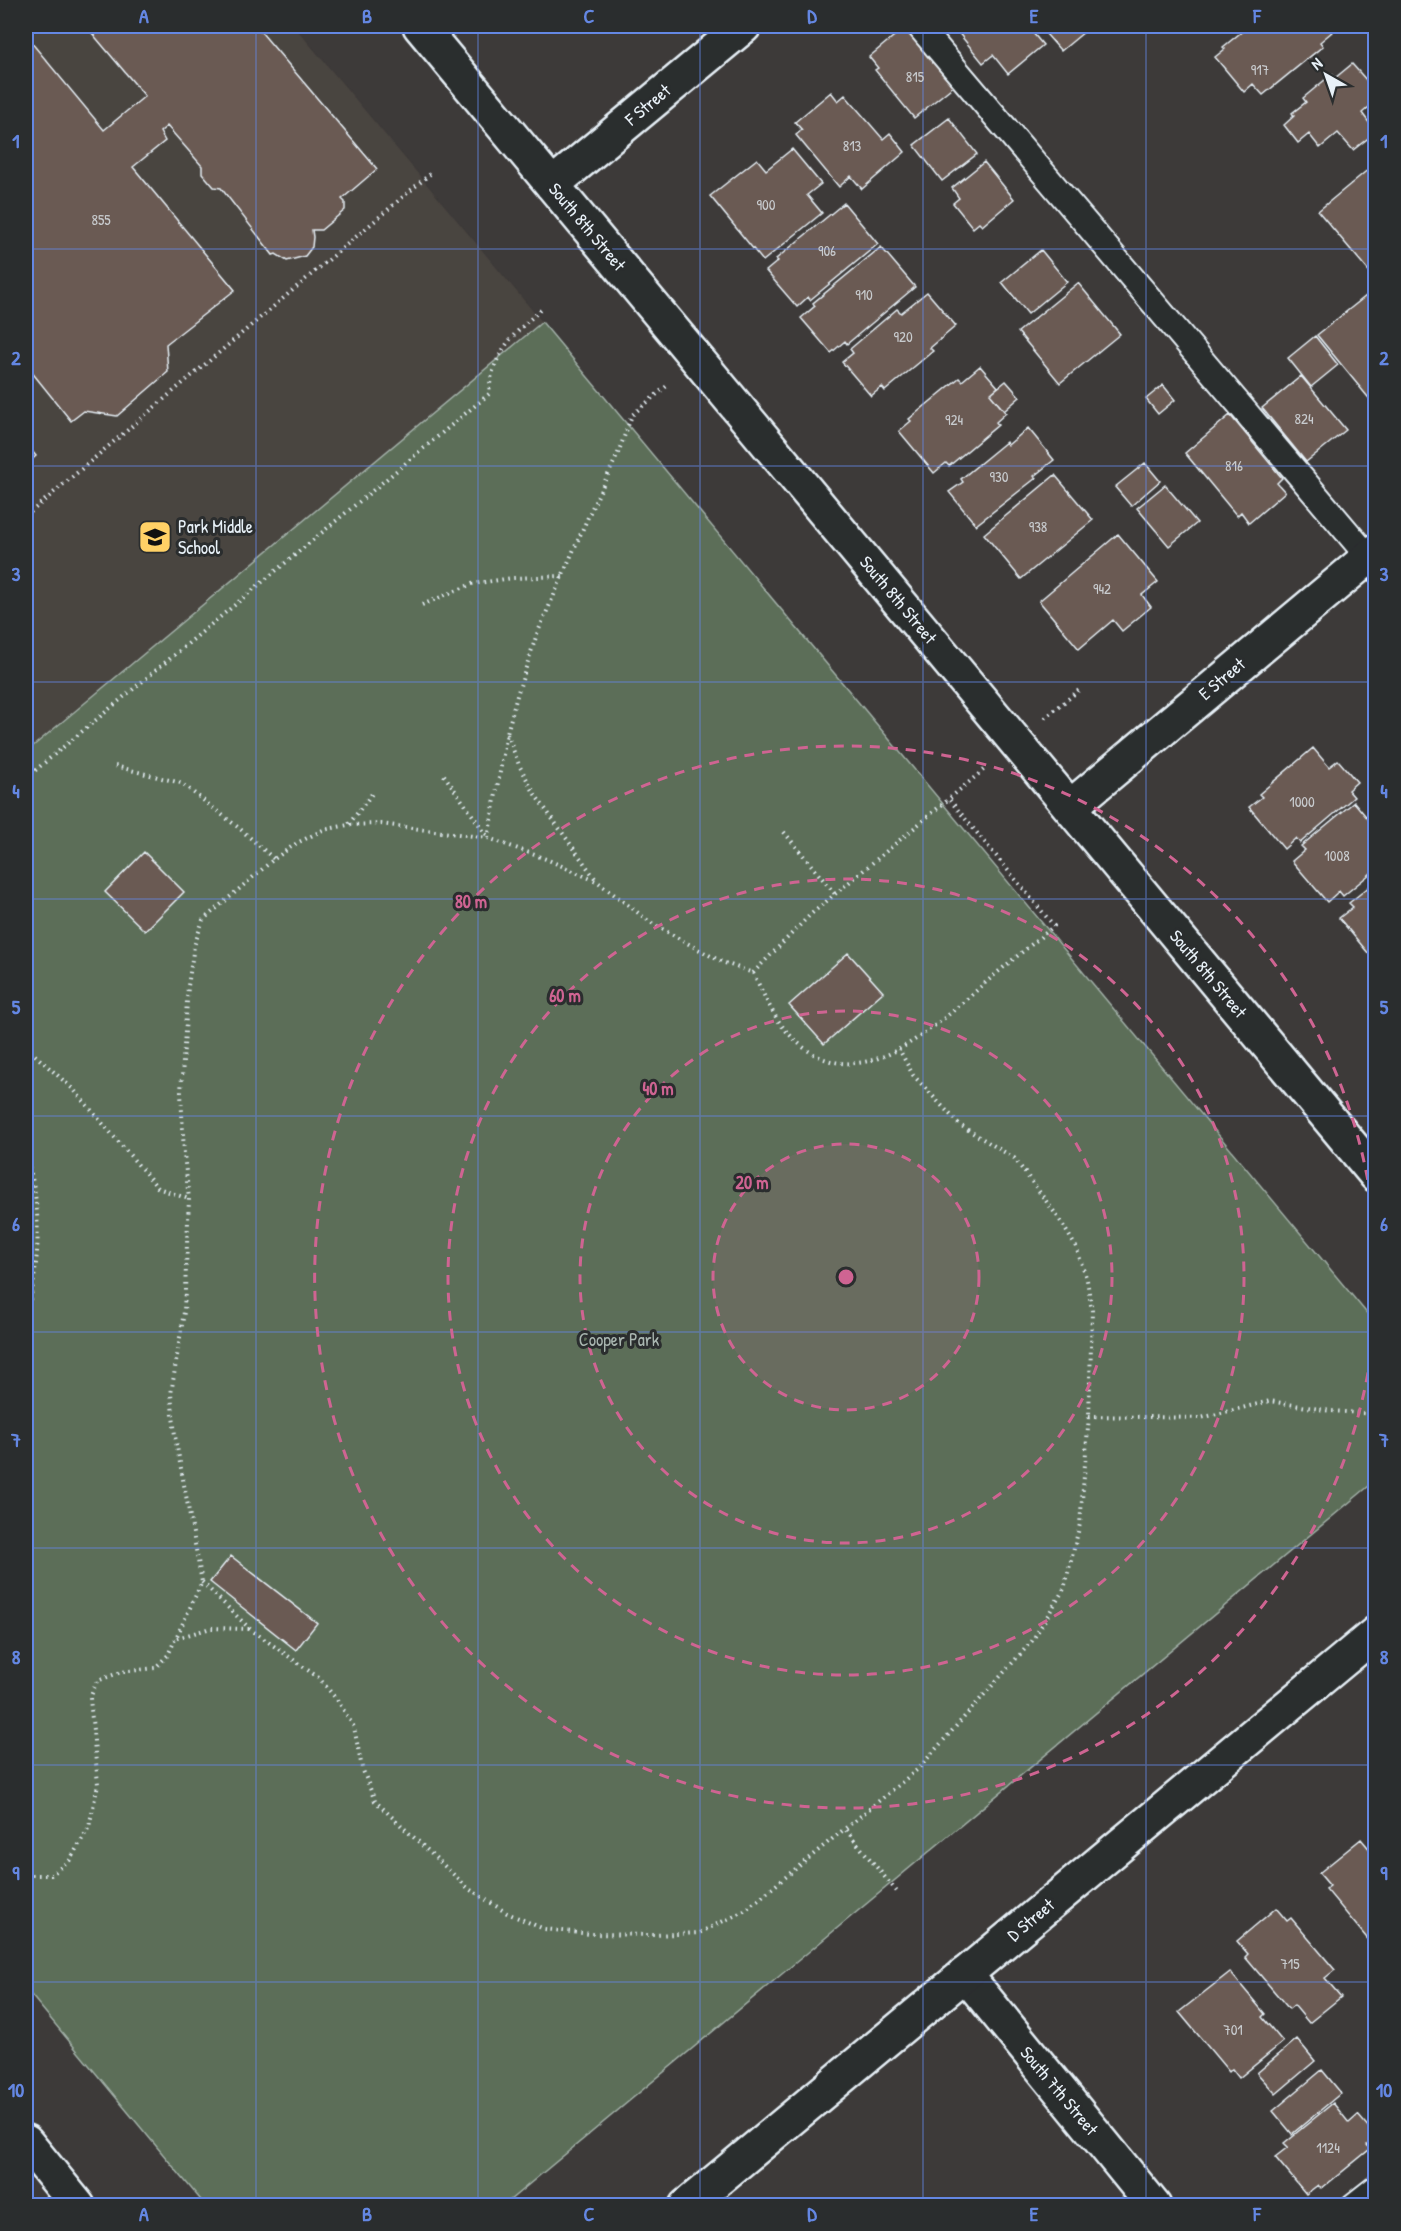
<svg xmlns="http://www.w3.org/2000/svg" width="1401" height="2231" font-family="'Patrick Hand',sans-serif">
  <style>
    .built { fill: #4a4440 }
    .green { fill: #5b6e58; stroke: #a2b0a8; stroke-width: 1.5 }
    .building { fill: #6a5a52; stroke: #e8f1f8; stroke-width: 1.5 }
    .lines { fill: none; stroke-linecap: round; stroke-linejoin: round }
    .service-casing { stroke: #e8f1f8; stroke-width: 28 }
    .minor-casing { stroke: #e8f1f8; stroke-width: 38 }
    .tertiary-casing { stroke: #e8f1f8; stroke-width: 38 }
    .path { stroke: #e8f1f8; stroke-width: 4; stroke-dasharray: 1.5 4.5; stroke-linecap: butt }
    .service { stroke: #2a2d2e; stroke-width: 24 }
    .minor { stroke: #2a2d2e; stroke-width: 33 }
    .tertiary { stroke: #2a2d2e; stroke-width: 33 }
    .grid { fill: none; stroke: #6487e3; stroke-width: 1.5; stroke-opacity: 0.55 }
    .ring { fill: none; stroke: #cf6492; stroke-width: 3; stroke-dasharray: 10 8 }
    .labels { text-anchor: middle; stroke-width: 6; stroke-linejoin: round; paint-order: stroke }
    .number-label { font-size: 15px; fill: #c8cbce }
    .street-label { font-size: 18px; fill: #e8f1f8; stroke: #2a2d2e }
    .poi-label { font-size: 18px; fill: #e8f1f8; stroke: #2a2d2e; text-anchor: start }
    .park-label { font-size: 18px; fill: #a9b6b0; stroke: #2a2d2e }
    .centre { fill: #cf6492; stroke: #2a2d2e; stroke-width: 3 }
    .ring-label { font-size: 18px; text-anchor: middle; font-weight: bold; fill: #cf6492; stroke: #2a2d2e; stroke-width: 6; stroke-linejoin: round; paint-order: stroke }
    .neatline { fill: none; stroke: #6487e3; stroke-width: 2 }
    .grid-label { font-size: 20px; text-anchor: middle; font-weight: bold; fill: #6487e3 }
  </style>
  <rect width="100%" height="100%" fill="#3d3a39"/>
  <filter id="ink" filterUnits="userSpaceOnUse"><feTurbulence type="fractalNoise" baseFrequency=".0167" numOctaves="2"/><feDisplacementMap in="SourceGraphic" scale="12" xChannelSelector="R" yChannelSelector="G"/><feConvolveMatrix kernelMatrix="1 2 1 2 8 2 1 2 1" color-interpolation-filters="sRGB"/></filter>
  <g filter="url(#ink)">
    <path class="built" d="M26,26H294L542,322L26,752Z"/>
    <path class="green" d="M542,322L1375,1323V1481L504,2205H205L26,1989V752Z"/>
    <path class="building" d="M86,26H256L377,169L342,199L345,202V210L321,230H312L313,237L312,247L305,256L287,261L276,254L273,255L221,188L214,187L202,173V166L167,126L160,132L165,141L133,167L235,290L166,344L168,372L117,416L84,411L71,421L26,365V36L104,130L145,96Z
      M953,26H1027L1043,45L1008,74L993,55L983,63Z
      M1039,26H1079L1084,32L1061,51Z
      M1249,26H1326L1332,32L1320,42L1323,46L1263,95L1253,84L1244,92L1215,57L1225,49L1223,47Z
      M905,27L956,84L914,118L875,70L878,68L869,57Z
      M1352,64L1376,91V101L1362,113L1376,132L1353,150L1338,133L1320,148L1309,134L1298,143L1284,125L1294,116L1292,113L1306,102L1303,98L1332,74L1335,78Z
      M831,92L838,101L845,95L883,139L890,133L905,152L862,189L851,176L839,187L796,135L802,130L795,122Z
      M949,118L977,154L942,181L914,145Z
      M792,149L821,184L807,195L822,213L763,261L710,196L757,159L766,170Z
      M984,162L1014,199L982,226L979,223L973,228L953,203L959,198L952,188Z
      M1376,163V274L1373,276L1318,211Z
      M844,203L878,244L810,300L808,297L797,307L766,271L778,261L776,259Z
      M881,247L915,287L847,344L845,341L831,353L801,318L815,306L813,303Z
      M1041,250L1067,282L1028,314L1002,282Z
      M1078,283L1120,334L1060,383L1018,332Z
      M1376,288V399L1372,402L1317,335Z
      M927,292L956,326L930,348L933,351L885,391L882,387L871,396L842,362L853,353L850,349L897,309L901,313Z
      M1315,336L1338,365L1311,387L1288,358Z
      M980,366L998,387L990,394L1006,413L996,422L998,425L949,466L946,463L934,473L899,431L911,421L909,419L959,378L962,381Z
      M1301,376L1346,430L1306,462L1262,408Z
      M1006,381L1020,397L1004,411L990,394Z
      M1163,385L1175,400L1158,414L1146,399Z
      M1230,415L1282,478L1277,483L1285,492L1249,523L1241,512L1237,516L1185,453Z
      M1028,428L1054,460L1034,476L1036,478L976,525L949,492L963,482L961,479L1006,442L1008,445Z
      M26,444L36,456L26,465Z
      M1145,463L1160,481L1131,506L1115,487Z
      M1055,475L1093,520L1021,579L984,534Z
      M1165,485L1197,523L1169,546L1137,508Z
      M1118,534L1158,582L1142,595L1151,607L1122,631L1113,620L1079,649L1039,601Z
      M1313,748L1329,767L1338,760L1357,782L1348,790L1354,797L1300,843L1296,838L1284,849L1249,807L1262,797L1259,794Z
      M1354,802L1369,820L1376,814V869L1343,896L1339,891L1327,902L1292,861L1305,850L1301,846Z
      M144,852L184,892L145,931L105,892Z
      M1376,881V959L1374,960L1339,918L1353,907L1349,903Z
      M848,953L883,992L824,1044L789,1005Z
      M231,1556L317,1623L296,1650L210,1582Z
      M1361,1839L1372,1852L1376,1850V1939L1371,1943L1326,1889L1330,1886L1319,1873Z
      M1276,1908L1287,1921L1291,1918L1335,1970L1325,1978L1341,1997L1309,2023L1294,2005L1289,2009L1245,1957L1248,1954L1237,1941Z
      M1230,1972L1265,2014L1262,2017L1283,2042L1239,2078L1232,2069L1229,2072L1179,2012Z
      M1297,2039L1315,2061L1276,2094L1257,2073Z
      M1322,2070L1341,2093L1292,2134L1273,2111Z
      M1333,2103L1349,2123L1358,2115L1376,2136V2139L1367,2145L1370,2149L1321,2189L1318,2185L1306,2194L1275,2157L1288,2147L1284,2143Z"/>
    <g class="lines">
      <g class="service-casing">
        <path id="service" d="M919,26L1376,566
          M1353,2206L1376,2188"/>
      </g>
      <g class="minor-casing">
        <path id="minor" d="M420,26L1376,1175
          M552,185L744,26
          M1070,807L1376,551
          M965,1974L1154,2206
          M26,2142L78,2206"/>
      </g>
      <g class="tertiary-casing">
        <path id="tertiary" d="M686,2206L1376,1633"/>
      </g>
      <path class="path" d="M26,516L430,174
        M422,605L472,584L512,578L563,576
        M1045,718L1079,690
        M507,734L519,765L536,796L597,881
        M115,766L181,783L239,828L274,859
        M444,775L488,837
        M26,778L489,394C491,355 514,332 542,309
        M349,824L374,791
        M784,832L835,894
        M488,838L507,733L518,692L537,634L592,508L617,456L632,415L668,385
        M753,973L810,915L987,767
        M26,1047L74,1090L158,1188L189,1199
        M26,1156C43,1208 40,1264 26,1316
        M1089,1416L1201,1418L1270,1401L1331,1411L1376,1414
        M202,1582L250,1629L319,1678L338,1701L354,1727L362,1768L375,1801L469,1889L507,1913L544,1929L591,1934L654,1935L699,1933L744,1911L918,1769L1032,1641L1064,1589L1080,1524L1089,1416L1092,1311L1087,1280L1076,1247L1058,1217L1014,1158L960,1125L913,1075L899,1049
        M177,1638L211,1628L250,1629
        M846,1830L898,1893
        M26,1875H51L70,1860L89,1827L98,1784L90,1698L97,1681L121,1672L155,1668L168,1655L202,1582L175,1436L171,1394L184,1312L189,1199L184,1154L181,1092L188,986L194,946L203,920L274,859L297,843L323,830L348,825L381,824L488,838L546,859L598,882L650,922L685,942L722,962L753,973C764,994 773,1018 790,1035C855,1105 932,1029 984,984C1007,964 1031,945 1054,926L949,799"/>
      <use href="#service" class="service"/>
      <use href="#minor" class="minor"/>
      <use href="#tertiary" class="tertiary"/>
    </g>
  </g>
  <path class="grid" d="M256,26V2206M478,26V2206M700,26V2206M923,26V2206M1146,26V2206M26,249H1376M26,466H1376M26,682H1376M26,899H1376M26,1116H1376M26,1332H1376M26,1548H1376M26,1765H1376M26,1982H1376"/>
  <circle cx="846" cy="1277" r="133" fill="#cf6492" fill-opacity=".12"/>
  <g class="ring">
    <circle cx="846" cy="1277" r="133"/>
    <circle cx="846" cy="1277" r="266"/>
    <circle cx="846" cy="1277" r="398"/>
    <path d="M1375 1319A531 531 0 1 1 1375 1235"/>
  </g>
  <defs>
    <g id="school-square" transform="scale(1.725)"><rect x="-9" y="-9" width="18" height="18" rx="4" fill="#ffd166" stroke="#2a2d2e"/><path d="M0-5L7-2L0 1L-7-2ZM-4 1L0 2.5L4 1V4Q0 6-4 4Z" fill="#111"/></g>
  </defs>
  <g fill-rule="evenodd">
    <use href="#school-square" x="155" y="537"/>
  </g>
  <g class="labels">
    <g class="number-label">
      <text x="1260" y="75">917</text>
      <text x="915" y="82">815</text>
      <text x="852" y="151">813</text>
      <text x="766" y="210">900</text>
      <text x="101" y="225">855</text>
      <text x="827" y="256">906</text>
      <text x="864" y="300">910</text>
      <text x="903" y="342">920</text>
      <text x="1304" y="424">824</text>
      <text x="954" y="425">924</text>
      <text x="1234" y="471">816</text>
      <text x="999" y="482">930</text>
      <text x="1038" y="532">938</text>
      <text x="1102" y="594">942</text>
      <text x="1302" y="807">1000</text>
      <text x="1337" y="861">1008</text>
      <text x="1290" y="1969">715</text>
      <text x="1233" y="2035">701</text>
      <text x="1328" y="2153">1124</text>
    </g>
    <g class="street-label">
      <text transform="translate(648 105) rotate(-40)" y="6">F Street</text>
      <text transform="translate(587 227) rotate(50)" y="6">South 8th Street</text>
      <text transform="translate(898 600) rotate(50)" y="6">South 8th Street</text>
      <text transform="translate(1222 679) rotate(-40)" y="6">E Street</text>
      <text transform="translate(1208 974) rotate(50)" y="6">South 8th Street</text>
      <text transform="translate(1031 1920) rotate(-40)" y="6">D Street</text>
      <text transform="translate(1059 2091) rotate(50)" y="6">South 7th Street</text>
    </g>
    <g class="poi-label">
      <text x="178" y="533">Park Middle<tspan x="178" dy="21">School</tspan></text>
    </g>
    <g class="park-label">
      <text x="619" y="1346">Cooper Park</text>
    </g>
  </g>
  <circle cx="846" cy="1277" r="9" class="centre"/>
  <g class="ring-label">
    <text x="471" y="908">80 m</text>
    <text x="565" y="1002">60 m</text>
    <text x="658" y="1095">40 m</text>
    <text x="752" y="1189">20 m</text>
  </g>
  <rect width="1401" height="2231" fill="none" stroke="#2a2d2e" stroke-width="66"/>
  <g transform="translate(1326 75) rotate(320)" stroke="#2a2d2e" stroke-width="4.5" paint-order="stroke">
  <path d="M0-4.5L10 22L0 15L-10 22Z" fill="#e8f1f8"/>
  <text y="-9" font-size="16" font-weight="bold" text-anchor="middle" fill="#e8f1f8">N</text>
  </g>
  <rect x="33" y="33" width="1335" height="2165" class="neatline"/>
  <g class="grid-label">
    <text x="144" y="23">A</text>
    <text x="367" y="23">B</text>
    <text x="589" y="23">C</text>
    <text x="812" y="23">D</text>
    <text x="1034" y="23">E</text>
    <text x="1257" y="23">F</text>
    <text x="16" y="148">1</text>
    <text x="1384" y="148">1</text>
    <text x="16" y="365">2</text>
    <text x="1384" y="365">2</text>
    <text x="16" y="581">3</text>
    <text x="1384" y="581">3</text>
    <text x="16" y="798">4</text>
    <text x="1384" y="798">4</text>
    <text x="16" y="1014">5</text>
    <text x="1384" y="1014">5</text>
    <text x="16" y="1231">6</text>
    <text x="1384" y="1231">6</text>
    <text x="16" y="1447">7</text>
    <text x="1384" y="1447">7</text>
    <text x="16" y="1664">8</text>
    <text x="1384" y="1664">8</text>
    <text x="16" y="1880">9</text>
    <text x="1384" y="1880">9</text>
    <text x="16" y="2097">10</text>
    <text x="1384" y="2097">10</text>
    <text x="144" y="2221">A</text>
    <text x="367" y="2221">B</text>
    <text x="589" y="2221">C</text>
    <text x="812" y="2221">D</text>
    <text x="1034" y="2221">E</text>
    <text x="1257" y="2221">F</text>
  </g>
</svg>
